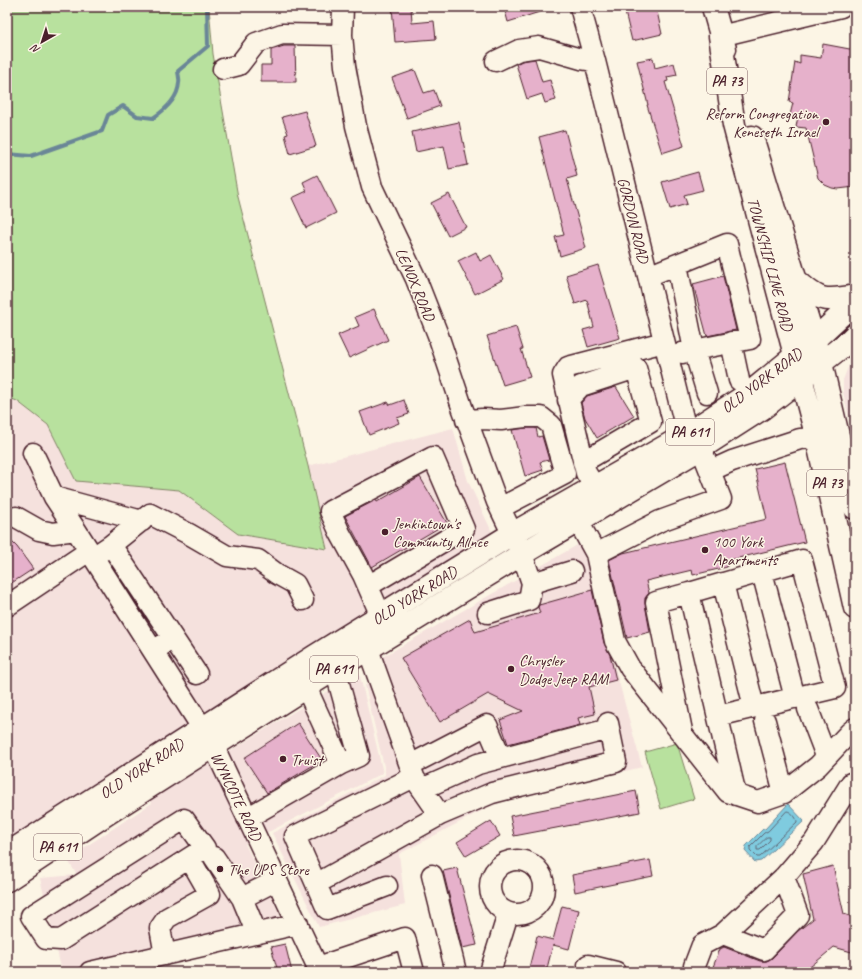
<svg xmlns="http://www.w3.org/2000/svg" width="862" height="979" font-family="Caveat,sans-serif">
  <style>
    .built { fill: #f5e1dd }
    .green { fill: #b8e19e; stroke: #818064 }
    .water { fill: #7fcbdf; stroke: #6a8697 }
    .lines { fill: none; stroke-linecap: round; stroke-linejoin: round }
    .shore { stroke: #5f6473; stroke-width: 1 }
    .stream { stroke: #6a8697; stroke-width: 4 }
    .building { fill: #e6b1cb; stroke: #4a1f2b }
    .minor-casing { stroke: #4a1f2b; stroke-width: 23 }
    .major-casing { stroke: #4a1f2b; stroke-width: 25 }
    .highway-casing { stroke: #4a1f2b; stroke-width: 25 }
    .minor { stroke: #fcf5e5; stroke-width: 20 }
    .major { stroke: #fcf5e5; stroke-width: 22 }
    .highway { stroke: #fcf5e5; stroke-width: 22 }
    .poi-dot { fill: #4a1f2b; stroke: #fcf5e5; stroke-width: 1.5 }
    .labels { text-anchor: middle; stroke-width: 3; stroke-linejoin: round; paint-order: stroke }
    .shield { fill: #fcf5e5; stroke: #7f5f63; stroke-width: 1 }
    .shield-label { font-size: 15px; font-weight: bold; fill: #4a1f2b }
    .poi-label { font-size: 16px; fill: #4a1f2b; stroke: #fcf5e5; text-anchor: start }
    .street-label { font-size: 16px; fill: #4a1f2b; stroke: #fcf5e5 }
  </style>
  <rect width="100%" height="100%" fill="#fcf5e5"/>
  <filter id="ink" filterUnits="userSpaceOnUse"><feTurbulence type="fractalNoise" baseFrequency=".025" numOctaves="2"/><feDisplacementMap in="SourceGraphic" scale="8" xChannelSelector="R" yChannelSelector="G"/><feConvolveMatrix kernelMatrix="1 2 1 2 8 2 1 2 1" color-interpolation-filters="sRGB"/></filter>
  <g filter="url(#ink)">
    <path class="built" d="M855,354V444L843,392V380L850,362Z
      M7,397L17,401L48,425L76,481L179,490L238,534L327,549L308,466L453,428L468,481L492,532L494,546L7,851Z
      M579,544L587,564L642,767L498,802L399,854L405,905L319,927L272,833L385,775V771L365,685L370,683L372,678L363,668Z
      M359,672L383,773L245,844L268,889L288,934L138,953L67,972H62L40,878L77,875L67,859L152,803L150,800Z"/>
    <path class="green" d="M7,7H209L213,54L238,197L308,466L327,549L238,534L179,490L76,481L48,425L17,401L7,397Z
      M677,743L694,799L661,809L645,752Z"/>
    <path class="water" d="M788,804L804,821L761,861L755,862L745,851L746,846L763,829H765Z"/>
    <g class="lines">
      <path class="shore" d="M787,811C791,811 797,818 797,822L760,857H757L750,850V847L764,833L768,831Z
        M767,837H770V840L760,850H757V847Z"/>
      <path class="stream" d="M7,154L31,156L102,131L108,115L123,106L137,116L153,118C165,110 178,99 179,83C180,79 178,74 178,71L208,46L207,7"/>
    </g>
    <path class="building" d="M392,7H411L412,23L434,21L436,39L395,42Z
      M504,7H548L549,9L508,22Z
      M644,7H656L662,34L632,41L625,12Z
      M823,44L855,50V187L838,189L832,188L825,185L818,178L806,128L796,127L798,116L790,115L793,103L789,102L795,62L800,64V55L821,58Z
      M284,46H295L296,82H261V65H271V50Z
      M653,58L655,68L674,63L677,75L667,77L668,81L665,82L684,146L662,153L647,105H648L637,61Z
      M535,59L542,82L550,80L556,100L545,103L542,94L527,99L516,64L522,61Z
      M415,70L424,93L434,90L440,106L407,118L392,78Z
      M305,111L316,146L290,154L285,135L288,134L282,117Z
      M459,122L468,165L449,169L444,146L416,152L412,132Z
      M565,130L577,176L567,179L586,248L560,256L555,237L564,235L539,137Z
      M698,172L703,190L684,195L687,204L670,209L662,182Z
      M317,175L336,213L306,228L292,198L307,191L303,182Z
      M449,194L466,227L448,236L431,203Z
      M476,252L480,261L491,255L504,279L475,294L458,261Z
      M598,265L620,338L588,347L583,330L594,327L587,300L575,304L566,275Z
      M723,276L736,330L707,336L693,284Z
      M374,309L388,340L349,358L338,335L359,326L355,317Z
      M516,327L523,349H521L530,377L503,385L487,336Z
      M616,387L634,416L597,438L585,418L581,403L587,396Z
      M404,400L409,414L397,418L399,423L369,435L360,412L388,402L390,405Z
      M526,428H536L538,437L542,436L549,460L540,462L543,470L525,476L512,430Z
      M785,462L805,542L726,561L727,567L693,575L692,570L646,581L649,593L645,598V604L650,632L627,638L609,560L623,553L767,519L755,469Z
      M420,477L447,523L372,567L345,516L376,500L377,502Z
      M7,537L17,547L33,569L7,586Z
      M592,590L604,643L610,655L616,680L589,687L595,714L578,718L580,725L508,744L500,720L523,711L488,694L440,722L401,658L470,619L475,632L540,613L538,607L539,605Z
      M298,723L322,760L267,793L244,758Z
      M636,791L640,812L514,836L510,816Z
      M491,821L500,836L466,856L457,842Z
      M650,860L653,876L575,892L572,875Z
      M833,866L844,914L855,918V953L834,947L804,972H711L720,949L724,947L760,961H766L772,958L798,931L813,919L803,874Z
      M457,868L477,945L462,948L443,871Z
      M562,906L579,910L569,949L553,945L546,972H528L537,936L553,940Z
      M285,944L292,972H278L271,947Z"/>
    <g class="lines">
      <g class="minor-casing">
        <path id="minor" d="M343,7L342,35L345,66L356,126L372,187L416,279L438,335L462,407L497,502L522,554L532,583L529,600L488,613
          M580,7L595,61L687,434
          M720,36L841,7
          M496,61L519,50L539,47L581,59L595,61
          M223,69L239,65L256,43L282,34L342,35
          M648,276L727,244L750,339L694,350L677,265
          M731,342L739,380
          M682,353L694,350L707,393
          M568,400L581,386L636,368L651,422L583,462
          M466,420L483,419L501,420L525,417H541L551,425L565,474L500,508
          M33,453L54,497L76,530L213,745L320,972
          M710,471L732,461L800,439L817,438
          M595,487L586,473L563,375L568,367L664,342
          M54,497L142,521
          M16,517L39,530L53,533L76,530
          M578,521L596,554L660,521L721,499L701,448
          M111,545L173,638
          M596,554L615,641L630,668L728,792L758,802L784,793L818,766L849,733L855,728
          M93,557L111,545L150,514L189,534L227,556L258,560L277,574L295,584L303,600
          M762,572L795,698
          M532,583L572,571
          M723,583L754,707
          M368,586L464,529L433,457L330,511L340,533L363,575L381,616
          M689,593L802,560L835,688L718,716
          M7,606L89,551
          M161,646L173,638L197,674
          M368,649L414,777L295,836L327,909L387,886
          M306,687L341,764
          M808,709L826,756
          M765,721L784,793
          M682,731L656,602L689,593L736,795
          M410,765L487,725L501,758
          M422,789L478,764L609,729
          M440,815L492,793L616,762L608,723
          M247,818L341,764L359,756L335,669
          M184,819L205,848L61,940L46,939L31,916Z
          M214,857L242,898
          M490 887a27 27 0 1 1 54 0a27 27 0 1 1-54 0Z
          M432,875L456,972
          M784,877L798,915L764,950L723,934L784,877L814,842L851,783
          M316,884L440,815L415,779
          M257,934L242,898L277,880
          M165,955L160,928L167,918L210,894L190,859
          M588,965L616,972
          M318,967L405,938L414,972
          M90,972L298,924
          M490,972L508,914
          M695,972L694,966L702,945L723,934"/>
      </g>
      <g class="major-casing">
        <path id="major" d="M713,7L725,49
          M720,36L734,125L816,434L855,608
          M752,137L821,363L855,508
          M795,279C818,301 824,302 855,296"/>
      </g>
      <g class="highway-casing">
        <path id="highway" d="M7,854L315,656L512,534L687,434L751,392L813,341L855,302
          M7,880L108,813L306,687L522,554L693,453L763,408L848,342L855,335"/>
      </g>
      <use href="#minor" class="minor"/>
      <use href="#major" class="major"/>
      <use href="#highway" class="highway"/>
    </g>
  </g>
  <g class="poi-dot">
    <circle cx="826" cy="122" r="4"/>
    <circle cx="385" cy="532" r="4"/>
    <circle cx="705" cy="550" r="4"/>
    <circle cx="511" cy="669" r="4"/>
    <circle cx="283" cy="759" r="4"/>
    <circle cx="220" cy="869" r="4"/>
  </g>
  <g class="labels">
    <g class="shield">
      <rect x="707" y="68" width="40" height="26" rx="3"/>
      <rect x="666" y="419" width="48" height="26" rx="3"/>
      <rect x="807" y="470" width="40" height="26" rx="3"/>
      <rect x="310" y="656" width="48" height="26" rx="3"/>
      <rect x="34" y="834" width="48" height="26" rx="3"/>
    </g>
    <g class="shield-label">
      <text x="727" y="86">PA 73</text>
      <text x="690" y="437">PA 611</text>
      <text x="827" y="488">PA 73</text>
      <text x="334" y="674">PA 611</text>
      <text x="58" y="852">PA 611</text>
    </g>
    <g class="poi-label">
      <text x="818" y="119" text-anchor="end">Reform Congregation<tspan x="818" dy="18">Keneseth Israel</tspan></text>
      <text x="393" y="529">Jenkintown's<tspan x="393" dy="18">Community Allnce</tspan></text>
      <text x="713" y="547">100 York<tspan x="713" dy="18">Apartments</tspan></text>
      <text x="519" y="666">Chrysler<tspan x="519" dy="18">Dodge Jeep RAM</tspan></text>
      <text x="291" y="765">Truist</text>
      <text x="228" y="875">The UPS Store</text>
    </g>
    <g class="street-label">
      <text transform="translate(634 220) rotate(76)" y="6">GORDON ROAD</text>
      <text transform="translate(771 264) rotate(75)" y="6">TOWNSHIP LINE ROAD</text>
      <text transform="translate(416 284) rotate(67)" y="6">LENOX ROAD</text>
      <text transform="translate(761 380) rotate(-37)" y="6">OLD YORK ROAD</text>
      <text transform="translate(414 595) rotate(-32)" y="6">OLD YORK ROAD</text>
      <text transform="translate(141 768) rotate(-33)" y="6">OLD YORK ROAD</text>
      <text transform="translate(237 796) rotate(64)" y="6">WYNCOTE ROAD</text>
    </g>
  </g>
  <rect width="862" height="979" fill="none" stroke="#fcf5e5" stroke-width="24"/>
  <rect x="12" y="12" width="838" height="955" fill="none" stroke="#4a1f2b" stroke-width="1.5" filter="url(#ink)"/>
  <g transform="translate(42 42) rotate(219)" stroke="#fcf5e5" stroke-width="3" paint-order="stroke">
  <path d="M0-3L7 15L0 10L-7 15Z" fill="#4a1f2b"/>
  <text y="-6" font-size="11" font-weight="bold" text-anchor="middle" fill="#4a1f2b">N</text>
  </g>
</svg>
